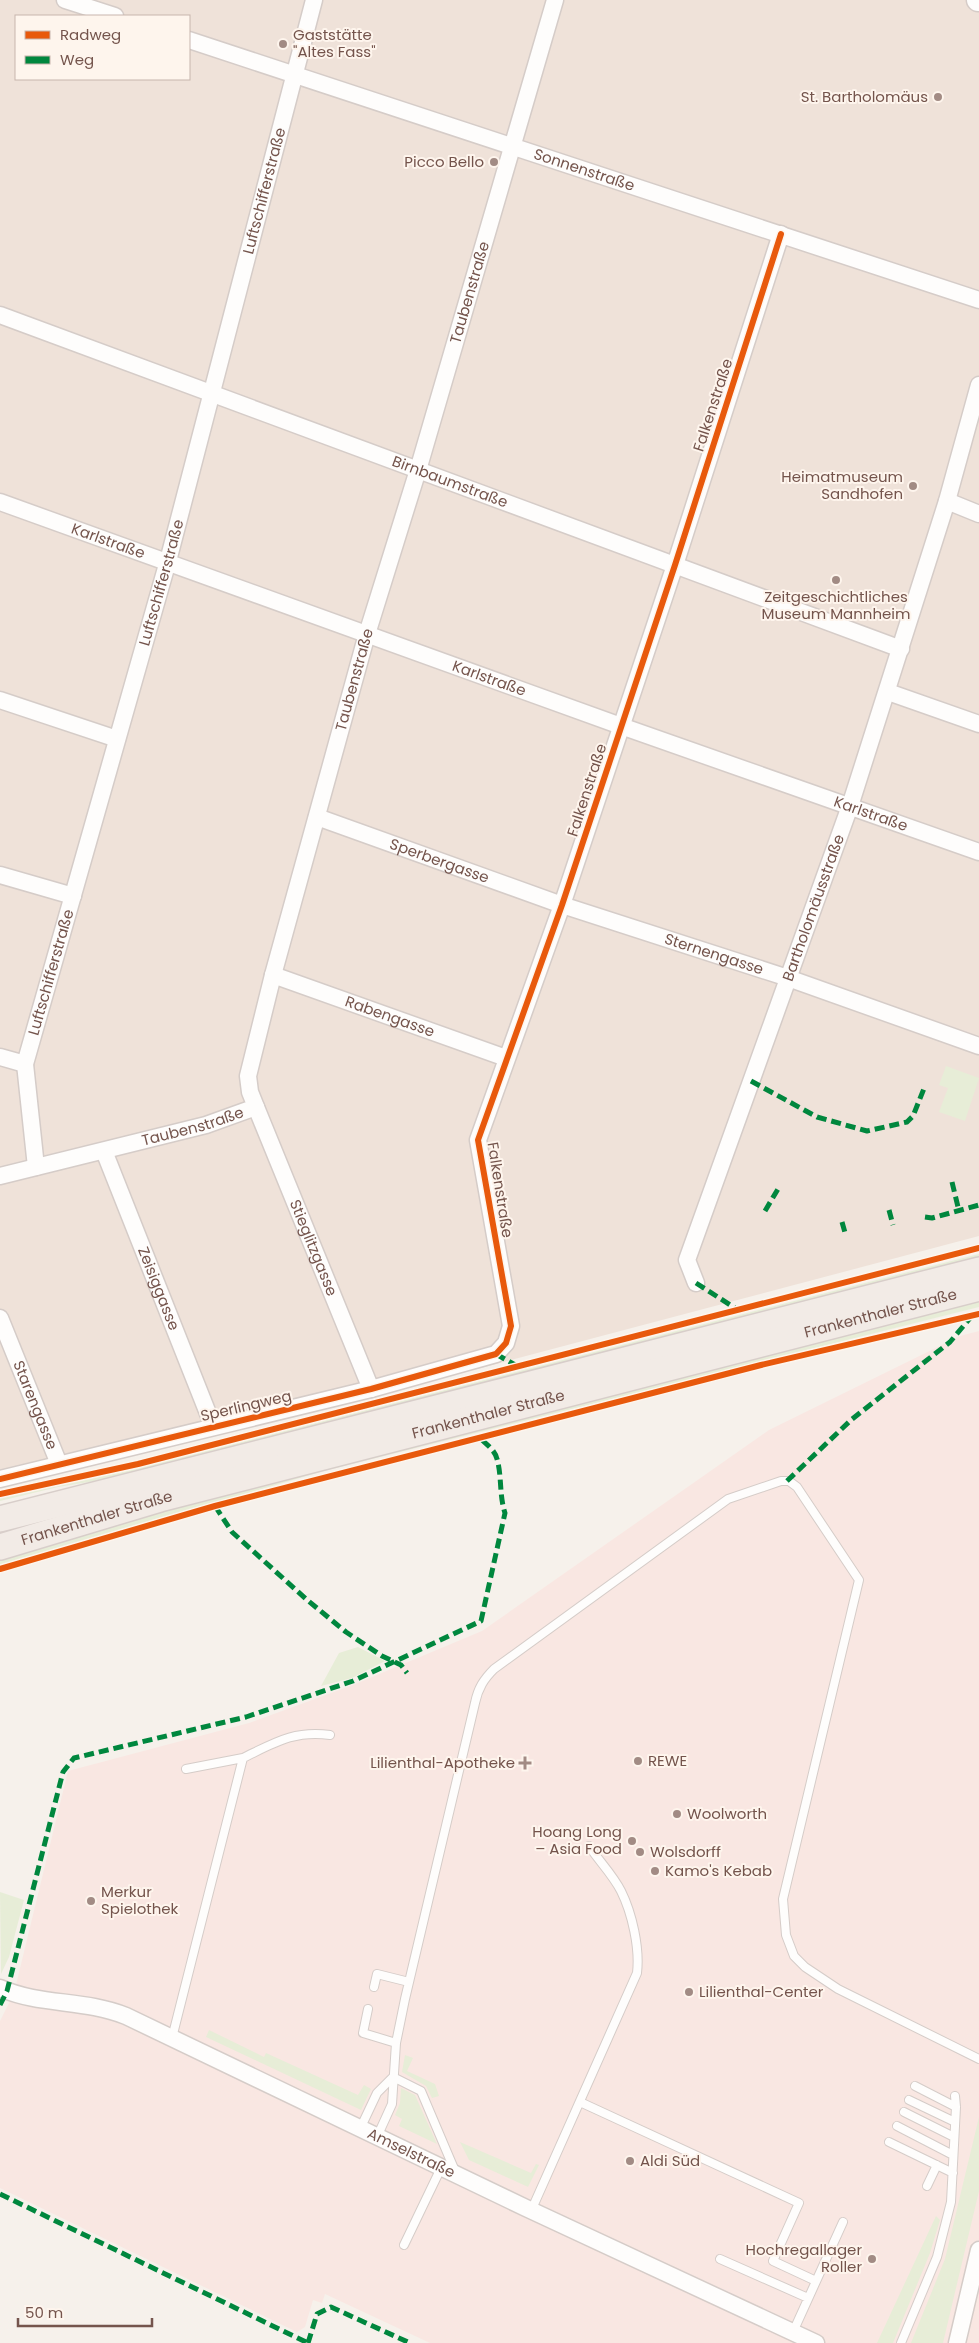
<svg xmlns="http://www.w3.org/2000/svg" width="979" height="2343" font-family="Poppins,sans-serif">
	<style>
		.residential { fill: #efe2d9; fill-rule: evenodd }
		.commercial { fill: #f9e7e2 }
		.green { fill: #e7edd7 }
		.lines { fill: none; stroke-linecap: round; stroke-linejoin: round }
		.lane-casing { stroke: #d5ccc8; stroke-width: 10 }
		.street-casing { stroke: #d5ccc8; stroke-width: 19 }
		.secondary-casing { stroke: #d6ccc8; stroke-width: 25 }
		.primary-casing { stroke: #d8ceca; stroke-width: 28 }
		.lane { stroke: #fefdfc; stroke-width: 8 }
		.street { stroke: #fefdfc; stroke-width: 16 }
		.secondary { stroke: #fefdfc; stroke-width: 22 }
		.primary { stroke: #f2ebe6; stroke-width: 25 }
		.quiet { stroke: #00873e; stroke-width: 5; stroke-dasharray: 10 5; stroke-linecap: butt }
		.cycleway-casing { stroke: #fef5ed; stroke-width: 9 }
		.cycleway { stroke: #e8590c; stroke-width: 6 }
		.poi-dot { fill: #a28b84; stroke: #fef5ed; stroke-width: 2 }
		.labels { text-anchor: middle; stroke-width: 4; stroke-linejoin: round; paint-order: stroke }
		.poi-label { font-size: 15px; fill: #74544c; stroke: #fef5ed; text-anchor: start }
		.street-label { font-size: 15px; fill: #74544c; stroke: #fef5ed }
	</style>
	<rect width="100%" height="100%" fill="#f6f1eb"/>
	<path class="residential" d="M 0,0 L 979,0 L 979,1236 L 481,1368 L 0,1488 ZM 16,16 L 189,16 L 189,79 L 16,79 Z"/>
	<path class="commercial" d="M 979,1331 L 979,2343 L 430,2343 L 325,2294 L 322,2303 L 313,2300 L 305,2327 L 297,2332 L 0,2188 L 0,2021 L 14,1993 L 68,1771 L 249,1723 L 353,1685 L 482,1631 L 769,1430 L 960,1336 Z"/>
	<path class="green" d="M 946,1066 L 979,1078 L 965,1121 L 939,1112 L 948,1088 L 939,1085 Z
		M 979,1254 L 979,1260 L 126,1476 L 58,1487 L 0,1501 L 0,1497 L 127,1471 Z
		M 979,1301 L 979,1307 L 324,1471 L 0,1565 L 0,1560 L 136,1514 Z
		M 358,1647 L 385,1661 L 352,1678 L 321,1686 L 339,1653 Z
		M 0,1892 L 24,1900 L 9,1957 L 1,1974 Z
		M 209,2030 L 264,2057 L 266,2053 L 358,2095 L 364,2085 L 371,2089 L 361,2110 L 206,2037 Z
		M 405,2055 L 413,2058 L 407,2071 L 435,2084 L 439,2096 L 432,2098 L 426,2086 L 402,2072 Z
		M 401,2088 L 415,2095 L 437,2144 L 399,2126 L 402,2119 L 395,2115 L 400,2103 Z
		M 979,2117 L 979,2191 L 943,2343 L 911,2343 L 945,2259 Z
		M 460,2142 L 531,2173 L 536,2164 L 539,2165 L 528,2187 L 469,2160 Z
		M 936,2216 L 940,2220 L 930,2253 L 893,2343 L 877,2343 Z"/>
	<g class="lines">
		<g class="lane-casing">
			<path id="lane" d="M 186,1769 L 243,1758
				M 374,1987 L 377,1974 L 409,1982
				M 368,2009 L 363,2033 L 396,2043
				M 172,2038 L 243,1758 C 274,1743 294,1730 330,1735
				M 393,2077 L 421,2091 L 455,2171
				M 915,2086 L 956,2107
				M 909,2100 L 955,2122
				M 580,2102 L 799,2203 L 773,2261 L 816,2281
				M 904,2112 L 954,2137
				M 897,2126 L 953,2155
				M 360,2129 L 377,2093 L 393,2077
				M 377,2137 L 392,2104 L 396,2043 L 405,1999 L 475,1703 C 478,1688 484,1679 494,1669 L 728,1499 L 781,1481 L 789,1481 L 797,1487 L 859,1580 L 783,1899 L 786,1935 L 794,1956 L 805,1967 L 838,1989 L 979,2059
				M 889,2142 L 953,2173
				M 927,2186 L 937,2165
				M 531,2211 L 637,1973 C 640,1948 632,1913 621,1891 C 613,1875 599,1861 589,1846
				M 404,2245 L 441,2168
				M 720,2259 L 808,2298
				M 793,2332 L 843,2222
				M 901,2343 L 937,2257 L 951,2202 L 956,2107 L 955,2096"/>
		</g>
		<g class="street-casing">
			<g id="street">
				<path d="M 65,0 L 115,16"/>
				<path id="s1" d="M 189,40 L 979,300"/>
				<path id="s2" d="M 0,315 L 901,649"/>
				<path d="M 947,501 L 979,514"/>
				<path id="s3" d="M 0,502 L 621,726 L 979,852"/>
				<path d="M 888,692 L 979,724"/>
				<path d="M 0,700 L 117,739"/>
				<path id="s4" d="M 317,817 L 562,905 L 788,978 L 979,1046"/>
				<path d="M 0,875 L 73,896"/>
				<path id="s5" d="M 273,975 L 506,1058"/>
				<path d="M 0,1057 L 25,1064"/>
				<path id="s6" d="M 256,1107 L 371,1389"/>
				<path id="s7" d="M 104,1151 L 213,1426"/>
				<path id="s8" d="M 36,1167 L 25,1064 L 168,561 L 314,0"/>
				<path id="s9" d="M 0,1176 L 206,1125 L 256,1107 L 250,1092 L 248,1076 L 273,975 L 367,634 L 418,470 L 555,0"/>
				<path id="s10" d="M 696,1283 L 687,1260 L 850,806 L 947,501 L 979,385"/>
				<path id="s11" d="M 0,1318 L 59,1464"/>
				<path d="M 0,1479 L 371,1389 L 496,1354 L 506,1343 L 511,1326 L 478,1140 L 562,905 L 675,565 L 781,234"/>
				<path id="s12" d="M 0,1988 C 41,2006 84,1999 126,2016 L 526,2208 L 816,2343"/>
				<path d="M 957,2343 L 979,2250"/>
			</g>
		</g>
		<g class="secondary-casing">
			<path id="secondary" d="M 978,0 L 979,0"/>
		</g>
		<g class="primary-casing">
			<g id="primary">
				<path d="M 0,1519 L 979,1270"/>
				<path id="s13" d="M 0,1547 L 160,1499 L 979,1288"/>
			</g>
		</g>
		<use href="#lane" class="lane"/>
		<use href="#street" class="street"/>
		<use href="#secondary" class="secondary"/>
		<use href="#primary" class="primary"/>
		<path class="quiet" d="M 751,1081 L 817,1117 L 867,1131 L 907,1122 L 913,1116 L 925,1086
			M 952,1182 L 959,1211
			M 889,1210 L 893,1225
			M 765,1211 L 778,1189
			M 925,1217 L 932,1218 L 979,1205
			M 842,1222 L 846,1236
			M 696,1283 L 738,1310
			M 496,1354 L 517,1366
			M 787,1481 L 851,1420 L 950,1342 L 971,1317
			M 215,1506 L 232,1532 L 306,1599 L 346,1632 L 382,1656 L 401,1665 L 407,1673
			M 0,2005 L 7,1991 L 63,1772 L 74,1758 L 246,1717 L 353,1681 L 481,1621 L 505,1513 C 499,1495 502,1476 497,1459 C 495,1450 486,1444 480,1438
			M 0,2194 L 308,2343
			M 308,2343 L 317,2314 L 331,2307 L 410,2343"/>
		<g class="cycleway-casing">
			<path id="cycleway" d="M 0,1479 L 371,1389 L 496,1354 L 506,1343 L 511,1326 L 478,1140 L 562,905 L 675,565 L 781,234
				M 0,1494 L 138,1464 L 979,1248
				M 0,1569 L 215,1506 L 761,1365 L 979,1314"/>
		</g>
		<use href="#cycleway" class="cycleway"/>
	</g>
	<g class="poi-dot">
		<circle cx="283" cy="44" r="5"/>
		<circle cx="938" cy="97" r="5"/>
		<circle cx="494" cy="162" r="5"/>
		<circle cx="913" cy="486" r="5"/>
		<circle cx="836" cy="580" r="5"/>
		<circle cx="638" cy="1761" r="5"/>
		<path d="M522.5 1755.5h5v5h5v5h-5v5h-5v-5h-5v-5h5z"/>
		<circle cx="677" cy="1814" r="5"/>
		<circle cx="632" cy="1841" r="5"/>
		<circle cx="640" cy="1852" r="5"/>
		<circle cx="655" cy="1871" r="5"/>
		<circle cx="91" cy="1901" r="5"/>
		<circle cx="689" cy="1992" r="5"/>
		<circle cx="630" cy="2161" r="5"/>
		<circle cx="872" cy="2259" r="5"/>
	</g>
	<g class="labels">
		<g class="poi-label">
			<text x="293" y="40">Gaststätte<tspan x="293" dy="17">"Altes Fass"</tspan></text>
			<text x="928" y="102" text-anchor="end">St. Bartholomäus</text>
			<text x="484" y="167" text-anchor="end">Picco Bello</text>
			<text x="903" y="482" text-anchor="end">Heimatmuseum<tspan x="903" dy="17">Sandhofen</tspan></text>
			<text x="836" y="602" text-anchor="middle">Zeitgeschichtliches<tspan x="836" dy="17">Museum Mannheim</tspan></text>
			<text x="648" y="1766">REWE</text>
			<text x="515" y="1768" text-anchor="end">Lilienthal-Apotheke</text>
			<text x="687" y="1819">Woolworth</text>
			<text x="622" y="1837" text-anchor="end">Hoang Long<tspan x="622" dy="17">– Asia Food</tspan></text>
			<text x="650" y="1857">Wolsdorff</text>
			<text x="665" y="1876">Kamo's Kebab</text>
			<text x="101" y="1897">Merkur<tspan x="101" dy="17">Spielothek</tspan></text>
			<text x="699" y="1997">Lilienthal-Center</text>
			<text x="640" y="2166">Aldi Süd</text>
			<text x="862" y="2255" text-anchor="end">Hochregallager<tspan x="862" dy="17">Roller</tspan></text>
		</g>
		<g class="street-label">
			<text dy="5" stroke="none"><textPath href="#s1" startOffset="416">Sonnenstraße</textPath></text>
			<text dy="5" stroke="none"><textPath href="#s8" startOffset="1009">Luftschifferstraße</textPath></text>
			<text dy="5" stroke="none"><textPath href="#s9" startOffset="1112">Taubenstraße</textPath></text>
			<text transform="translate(713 405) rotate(-72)" y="5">Falkenstraße</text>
			<text dy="5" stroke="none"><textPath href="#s2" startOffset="480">Birnbaumstraße</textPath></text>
			<text dy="5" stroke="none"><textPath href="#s3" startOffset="115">Karlstraße</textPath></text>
			<text dy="5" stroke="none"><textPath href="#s8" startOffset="604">Luftschifferstraße</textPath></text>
			<text dy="5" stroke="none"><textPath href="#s3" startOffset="520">Karlstraße</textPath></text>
			<text dy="5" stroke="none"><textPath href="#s9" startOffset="708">Taubenstraße</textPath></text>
			<text transform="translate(587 790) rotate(-72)" y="5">Falkenstraße</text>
			<text dy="5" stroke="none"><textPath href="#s3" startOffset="925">Karlstraße</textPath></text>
			<text dy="5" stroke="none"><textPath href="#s4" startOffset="130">Sperbergasse</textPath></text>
			<text dy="5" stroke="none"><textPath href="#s10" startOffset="399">Bartholomäusstraße</textPath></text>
			<text dy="5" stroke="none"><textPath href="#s4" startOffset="420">Sternengasse</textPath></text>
			<text dy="5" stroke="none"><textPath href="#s8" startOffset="199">Luftschifferstraße</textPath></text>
			<text dy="5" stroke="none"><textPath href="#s5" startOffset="124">Rabengasse</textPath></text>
			<text dy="5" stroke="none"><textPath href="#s9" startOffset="199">Taubenstraße</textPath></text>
			<text transform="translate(500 1190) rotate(81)" y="5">Falkenstraße</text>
			<text dy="5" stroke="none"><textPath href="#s6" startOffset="152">Stieglitzgasse</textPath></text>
			<text dy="5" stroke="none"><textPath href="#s7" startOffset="148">Zeisiggasse</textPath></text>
			<text dy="5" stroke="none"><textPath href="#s13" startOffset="911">Frankenthaler Straße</textPath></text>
			<text dy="5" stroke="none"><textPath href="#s11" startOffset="94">Starengasse</textPath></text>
			<text transform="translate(246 1406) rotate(-13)" y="5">Sperlingweg</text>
			<text dy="5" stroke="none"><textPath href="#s13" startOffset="506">Frankenthaler Straße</textPath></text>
			<text dy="5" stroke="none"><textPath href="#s13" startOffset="101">Frankenthaler Straße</textPath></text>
			<text dy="5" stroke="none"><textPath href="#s12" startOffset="446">Amselstraße</textPath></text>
		</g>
	</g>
	<rect x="15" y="15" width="175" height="65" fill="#fef5ed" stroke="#c7b5ad"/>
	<rect x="25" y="31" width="25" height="8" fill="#e8590c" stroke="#c7b5ad"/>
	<text x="60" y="40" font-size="15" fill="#74544c">Radweg</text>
	<rect x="25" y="56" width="25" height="8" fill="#00873e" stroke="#c7b5ad"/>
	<text x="60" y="65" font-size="15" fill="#74544c">Weg</text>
	<path d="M18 2318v8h134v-8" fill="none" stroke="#74544c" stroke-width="2.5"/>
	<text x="25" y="2318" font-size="15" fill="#74544c" stroke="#fef5ed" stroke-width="4" paint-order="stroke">50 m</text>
</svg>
